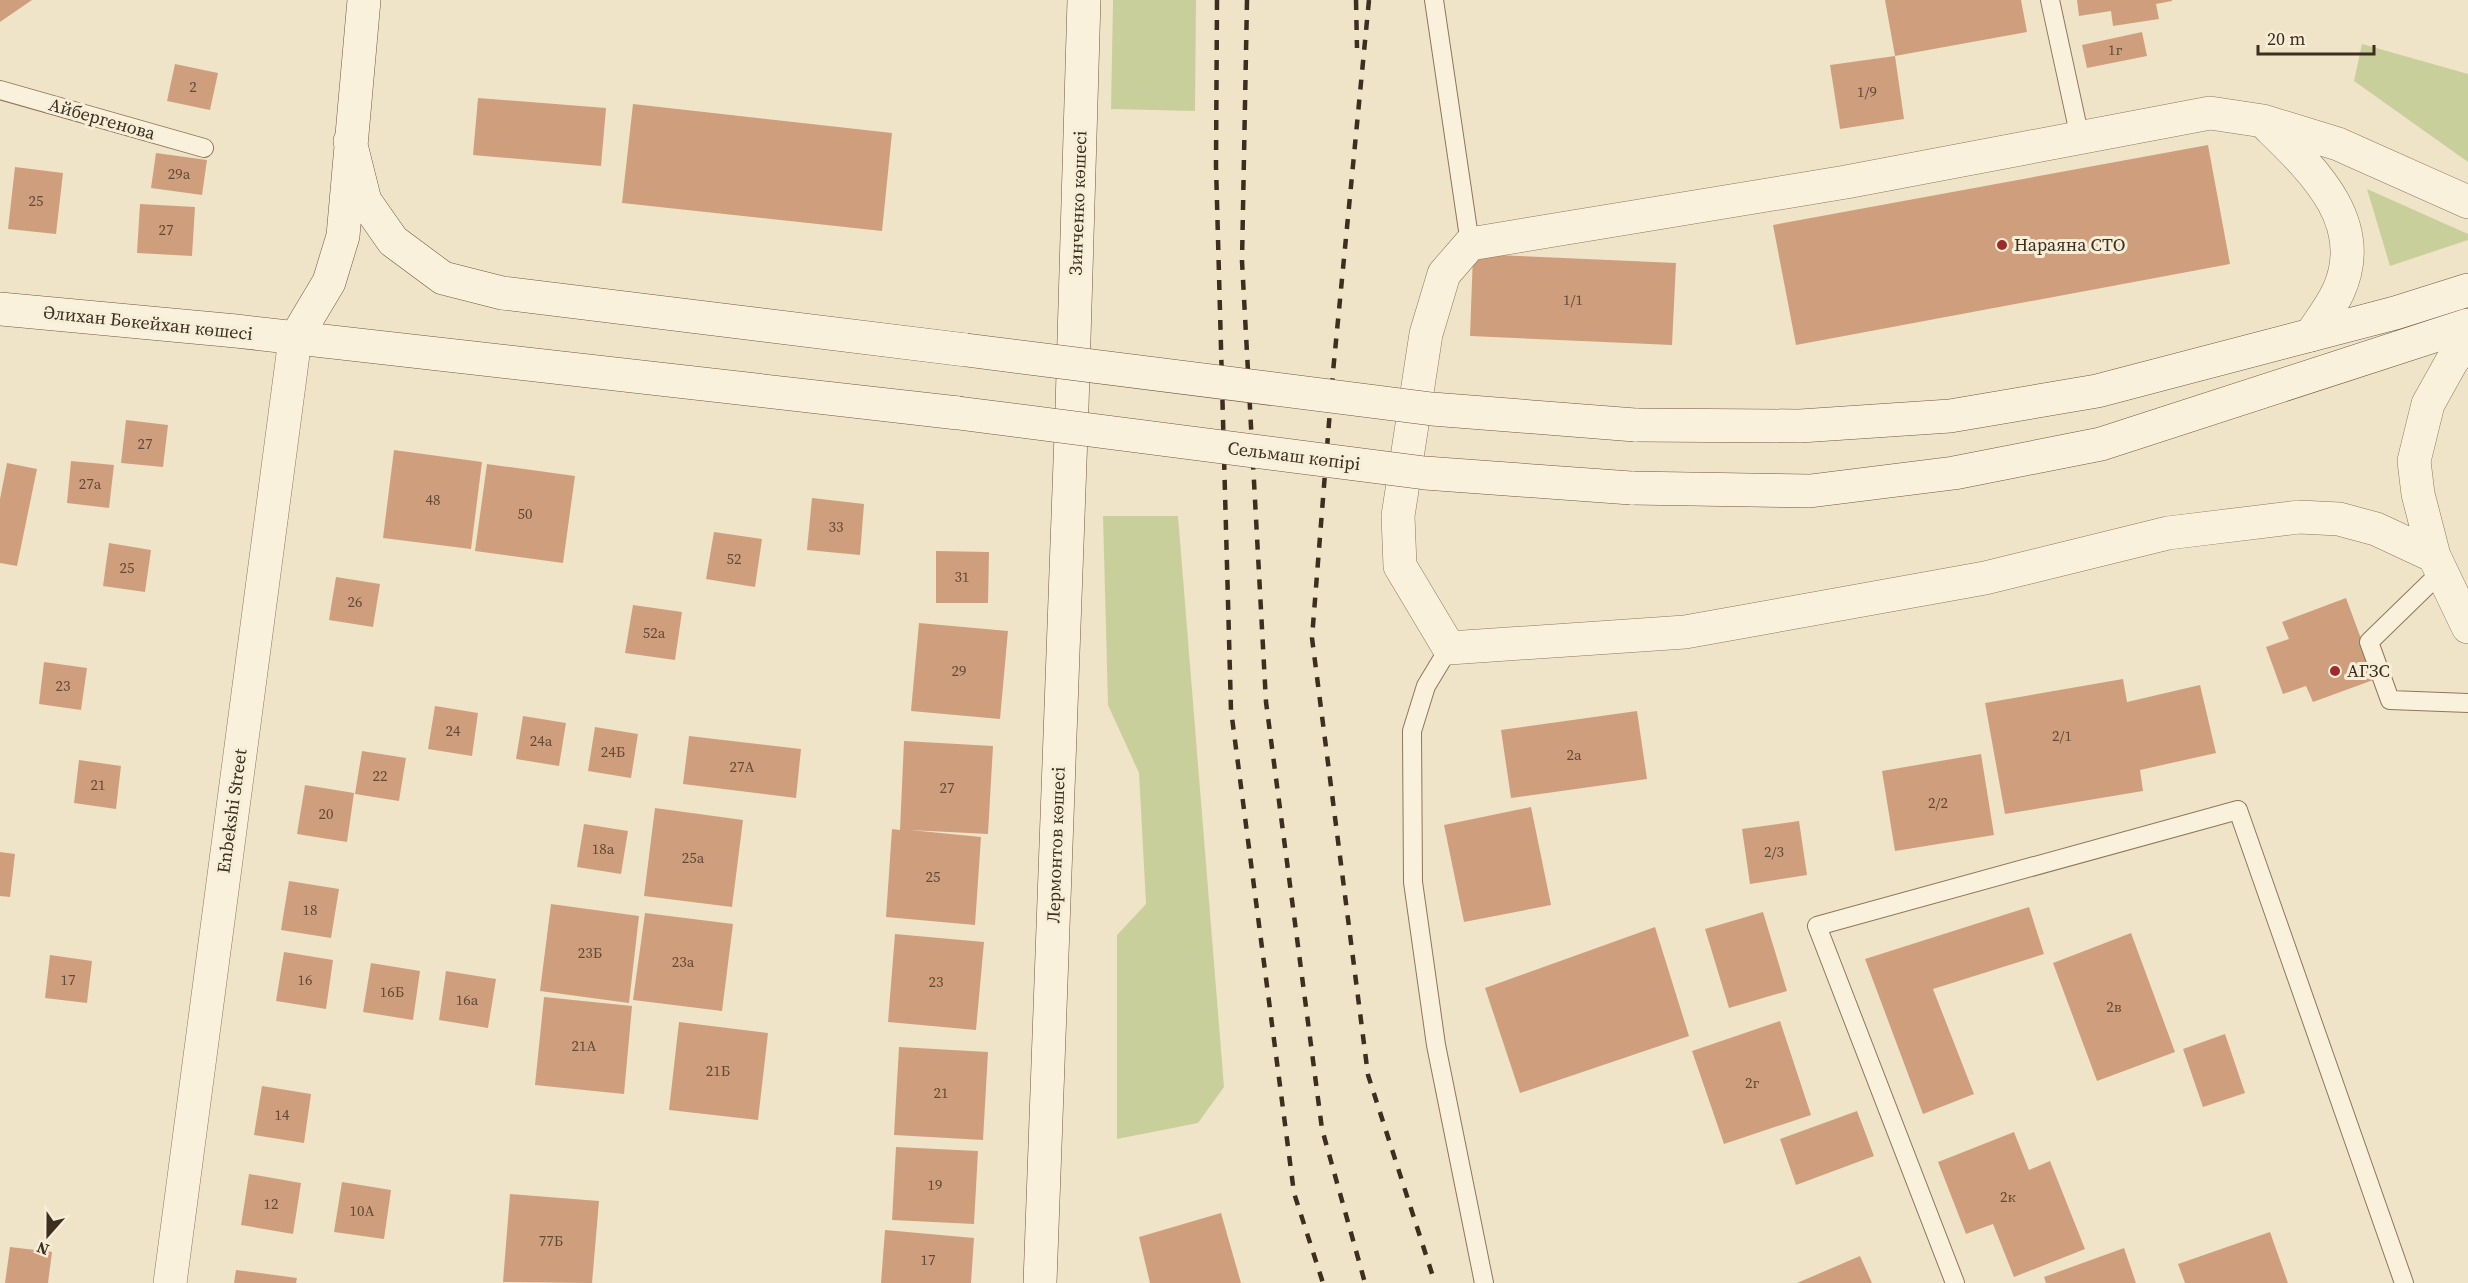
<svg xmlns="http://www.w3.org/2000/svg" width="2468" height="1283" font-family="'Source Serif 4',serif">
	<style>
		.green { fill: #c9cf9b }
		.building { fill: #cf9f7d }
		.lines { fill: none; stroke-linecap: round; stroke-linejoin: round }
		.lane-casing { stroke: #8d765c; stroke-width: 20 }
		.street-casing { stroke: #8d765c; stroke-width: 34 }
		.secondary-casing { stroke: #6f573f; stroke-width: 34 }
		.lane { stroke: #faf1dc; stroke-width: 18 }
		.street { stroke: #faf1dc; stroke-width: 33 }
		.secondary { stroke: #faf1dc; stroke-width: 33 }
		.rail { stroke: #3d2e20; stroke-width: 4.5; stroke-dasharray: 10 10; stroke-linecap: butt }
		.secondary-bridge-casing { stroke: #6f573f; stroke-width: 34; stroke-linecap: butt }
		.secondary-bridge { stroke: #faf1dc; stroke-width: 33 }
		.poi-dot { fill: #9e2a2b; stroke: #f7eed8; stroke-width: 2 }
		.labels { text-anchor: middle; stroke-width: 6; stroke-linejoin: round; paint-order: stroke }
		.number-label { font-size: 15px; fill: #624a37 }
		.street-label { font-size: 18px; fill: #3d2e20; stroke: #f7eed8 }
		.poi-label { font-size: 18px; fill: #3d2e20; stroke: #f7eed8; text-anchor: start }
	</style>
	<rect width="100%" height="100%" fill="#f0e4c8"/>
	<path class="green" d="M 1113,0 L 1196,0 L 1195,111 L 1111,109 Z
		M 2362,44 L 2468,74 L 2468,162 L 2354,81 Z
		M 2367,189 L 2468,234 L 2468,240 L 2390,266 Z
		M 1103,516 L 1178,516 L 1224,1087 L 1198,1123 L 1117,1139 L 1117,935 L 1146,904 L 1139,773 L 1108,705 Z"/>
	<path class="building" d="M 0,0 L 32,0 L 0,22 Z
		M 1885,0 L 2021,0 L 2027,32 L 1895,56 L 1904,119 L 1840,129 L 1830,65 L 1895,56 Z
		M 2077,0 L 2172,0 L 2172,1 L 2156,4 L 2159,19 L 2113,26 L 2111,11 L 2079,16 Z
		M 2142,32 L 2147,56 L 2087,68 L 2082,45 Z
		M 175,64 L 218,73 L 210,110 L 167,101 Z
		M 478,98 L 606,108 L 601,166 L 473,155 Z
		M 633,104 L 892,133 L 882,231 L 622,203 Z
		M 2208,145 L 2230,264 L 1796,345 L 1773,225 Z
		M 156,153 L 207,160 L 202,195 L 151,188 Z
		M 15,167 L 63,173 L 56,234 L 8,229 Z
		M 140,204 L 195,207 L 192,256 L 137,253 Z
		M 1473,254 L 1676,263 L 1672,345 L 1470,336 Z
		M 126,420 L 168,425 L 163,467 L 121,463 Z
		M 394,450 L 482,462 L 471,549 L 383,538 Z
		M 71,461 L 114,465 L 109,508 L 67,503 Z
		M 7,463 L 37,469 L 17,566 L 0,563 L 0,499 Z
		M 487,464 L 575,476 L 563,563 L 475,551 Z
		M 812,498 L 864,504 L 860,555 L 807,550 Z
		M 714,532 L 762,539 L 755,587 L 706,579 Z
		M 109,543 L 151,550 L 145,592 L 103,586 Z
		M 936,551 L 989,552 L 988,603 L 936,603 Z
		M 336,577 L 380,584 L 373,627 L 329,620 Z
		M 2346,598 L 2376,679 L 2313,702 L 2306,686 L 2283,694 L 2266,647 L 2289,639 L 2282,622 Z
		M 633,605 L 682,612 L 675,660 L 625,653 Z
		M 919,623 L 1008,631 L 1000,719 L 911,711 Z
		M 44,662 L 87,668 L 81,710 L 39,704 Z
		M 2123,679 L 2127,702 L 2200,685 L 2216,753 L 2140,770 L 2143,791 L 2005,814 L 1985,703 Z
		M 435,706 L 478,713 L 472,756 L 428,749 Z
		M 1637,711 L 1647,779 L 1511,798 L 1501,730 Z
		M 523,716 L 566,723 L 559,766 L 516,759 Z
		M 595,727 L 638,734 L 631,778 L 588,771 Z
		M 689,736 L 801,749 L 796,798 L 683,784 Z
		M 904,741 L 993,746 L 988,834 L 910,830 L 981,837 L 975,925 L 886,917 L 892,829 L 900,830 Z
		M 362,751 L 406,758 L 399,801 L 355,794 Z
		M 1981,754 L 1994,835 L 1895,851 L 1882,771 Z
		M 79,760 L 121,766 L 116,809 L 74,803 Z
		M 305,785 L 354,793 L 347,842 L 297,834 Z
		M 1531,807 L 1551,905 L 1464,922 L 1444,825 Z
		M 655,808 L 743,820 L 732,907 L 644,896 Z
		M 1799,821 L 1807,875 L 1750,884 L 1742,829 Z
		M 584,824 L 628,831 L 621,874 L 577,867 Z
		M 0,852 L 15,854 L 10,897 L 0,896 Z
		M 289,881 L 339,889 L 331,938 L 281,930 Z
		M 551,904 L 639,916 L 629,1003 L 540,991 Z
		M 2029,907 L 2044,954 L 1933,989 L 1974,1094 L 1923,1114 L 1865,959 Z
		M 1763,912 L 1787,991 L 1729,1008 L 1705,929 Z
		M 645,913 L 733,924 L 722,1011 L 633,1000 Z
		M 1655,927 L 1689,1036 L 1520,1093 L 1485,988 Z
		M 2131,933 L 2175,1052 L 2097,1081 L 2053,963 Z
		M 895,934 L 984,942 L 976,1030 L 888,1022 Z
		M 284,952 L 333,960 L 326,1009 L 276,1001 Z
		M 50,955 L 92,961 L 87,1003 L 45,998 Z
		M 371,963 L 420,971 L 413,1020 L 363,1012 Z
		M 446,971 L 496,979 L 488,1028 L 439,1020 Z
		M 544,997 L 632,1006 L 624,1094 L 535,1085 Z
		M 1780,1021 L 1811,1115 L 1724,1144 L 1692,1051 Z
		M 679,1022 L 768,1033 L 758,1120 L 669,1110 Z
		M 2225,1034 L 2245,1093 L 2203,1107 L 2183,1049 Z
		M 899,1047 L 988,1052 L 983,1140 L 894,1135 Z
		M 262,1086 L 311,1094 L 304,1143 L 254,1135 Z
		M 1857,1111 L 1874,1156 L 1796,1185 L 1780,1139 Z
		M 2014,1132 L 2029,1170 L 2050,1161 L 2085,1249 L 2014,1277 L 1993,1224 L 1966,1234 L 1938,1162 Z
		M 896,1147 L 978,1151 L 974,1224 L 892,1220 Z
		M 249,1174 L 301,1183 L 293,1234 L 241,1225 Z
		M 342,1182 L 391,1190 L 384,1239 L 334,1232 Z
		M 510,1194 L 599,1201 L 592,1283 L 503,1282 Z
		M 1221,1213 L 1241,1283 L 1150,1283 L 1139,1237 Z
		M 885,1230 L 974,1238 L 971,1283 L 881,1283 Z
		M 2270,1232 L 2288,1283 L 2185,1283 L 2178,1264 Z
		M 10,1247 L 52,1252 L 48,1283 L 5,1283 Z
		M 2124,1248 L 2136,1283 L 2046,1283 L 2044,1277 Z
		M 1860,1256 L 1872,1283 L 1797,1283 Z
		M 236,1270 L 297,1278 L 296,1283 L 234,1283 Z"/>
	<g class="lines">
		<g class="lane-casing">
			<path id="lane" d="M 1434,0 L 1470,244
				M 2050,0 L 2080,138
				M 0,90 L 204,148
				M 2442,571 L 2369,642 L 2390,700 L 2468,703
				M 1449,648 L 1426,686 L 1412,731 L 1413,882 L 1436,1045 L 1484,1283
				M 1955,1283 L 1817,926 L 2238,810 L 2404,1283"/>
		</g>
		<g class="street-casing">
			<path id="street" d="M 2268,126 C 2313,170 2370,223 2338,292 C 2331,307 2320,321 2311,335
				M 2468,340 L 2452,361 L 2428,404 L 2414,461 L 2418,494 L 2434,556 L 2468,627
				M 2434,556 L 2376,529 L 2339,519 L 2299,517 L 2168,533 L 1985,578 L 1685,632 L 1449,648 L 1400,566 L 1398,516 L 1426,334 L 1444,274 L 1470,244 L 1846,182 L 2210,113 L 2263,121 L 2338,144 L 2468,202
				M 170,1283 L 295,339"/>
		</g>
		<g class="secondary-casing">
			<path id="secondary" d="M 350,141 L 365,201 L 393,241 L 443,278 L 502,293 L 966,350
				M 0,309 L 236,331 L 958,413
				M 295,339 L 329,282 L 343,236 L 364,0
				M 1635,425 L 1800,426 L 1950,416 L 2097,391 L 2395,313 L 2468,290
				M 1631,488 L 1810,491 L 1954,473 L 2101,444 L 2468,325
				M 1040,1283 L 1072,407 L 1084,0"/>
		</g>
		<use href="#lane" class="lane"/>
		<use href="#street" class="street"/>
		<use href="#secondary" class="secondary"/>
		<path class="rail" d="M 1217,0 L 1216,166 L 1231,710 L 1294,1193 L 1323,1283
			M 1247,0 L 1242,261 L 1266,702 L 1322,1129 L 1365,1283
			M 1356,0 L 1357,48
			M 1369,0 L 1333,372 L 1312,638 L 1368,1075 L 1435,1283"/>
		<g class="secondary-bridge-casing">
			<path id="secondary-bridge" d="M 966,350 L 1432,409 L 1635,425
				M 958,413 L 1425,473 L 1631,488"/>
		</g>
		<use href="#secondary-bridge" class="secondary-bridge"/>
	</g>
	<g class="poi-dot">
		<circle cx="2002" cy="245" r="6"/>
		<circle cx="2335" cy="671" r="6"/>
	</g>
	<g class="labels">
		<g class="number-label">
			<text x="2115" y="55">1г</text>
			<text x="193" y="92">2</text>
			<text x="1867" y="97">1/9</text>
			<text x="179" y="179">29а</text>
			<text x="36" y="206">25</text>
			<text x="166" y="235">27</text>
			<text x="1573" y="305">1/1</text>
			<text x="145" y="449">27</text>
			<text x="90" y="489">27а</text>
			<text x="433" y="505">48</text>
			<text x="525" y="519">50</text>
			<text x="836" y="532">33</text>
			<text x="734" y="564">52</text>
			<text x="127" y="573">25</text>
			<text x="962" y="582">31</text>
			<text x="355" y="607">26</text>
			<text x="654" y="638">52а</text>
			<text x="959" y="676">29</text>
			<text x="63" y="691">23</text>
			<text x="453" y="736">24</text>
			<text x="2062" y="741">2/1</text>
			<text x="541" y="746">24а</text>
			<text x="613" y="757">24Б</text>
			<text x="1574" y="760">2а</text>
			<text x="742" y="772">27А</text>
			<text x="380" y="781">22</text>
			<text x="98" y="790">21</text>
			<text x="947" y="793">27</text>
			<text x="1938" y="808">2/2</text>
			<text x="326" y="819">20</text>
			<text x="603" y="854">18а</text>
			<text x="1774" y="857">2/3</text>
			<text x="693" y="863">25а</text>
			<text x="933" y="882">25</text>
			<text x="310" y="915">18</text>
			<text x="590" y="958">23Б</text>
			<text x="683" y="967">23а</text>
			<text x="68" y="985">17</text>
			<text x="305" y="985">16</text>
			<text x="936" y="987">23</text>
			<text x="392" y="997">16Б</text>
			<text x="467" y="1005">16а</text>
			<text x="2114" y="1012">2в</text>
			<text x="584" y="1051">21А</text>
			<text x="718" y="1076">21Б</text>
			<text x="1752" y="1088">2г</text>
			<text x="941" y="1098">21</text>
			<text x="282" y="1120">14</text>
			<text x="935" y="1190">19</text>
			<text x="2008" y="1202">2к</text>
			<text x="271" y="1209">12</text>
			<text x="362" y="1216">10А</text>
			<text x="551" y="1246">77Б</text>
			<text x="928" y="1265">17</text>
		</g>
		<g class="street-label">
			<text transform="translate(102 119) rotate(16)" y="6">Айбергенова</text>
			<text transform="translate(1078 203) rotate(-88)" y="6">Зинченко көшесі</text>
			<text transform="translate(148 323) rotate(6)" y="6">Әлихан Бөкейхан көшесі</text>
			<text transform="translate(1294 456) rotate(7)" y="6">Сельмаш көпірі</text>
			<text transform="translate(232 811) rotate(-82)" y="6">Enbekshi Street</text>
			<text transform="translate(1056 845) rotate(-88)" y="6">Лермонтов көшесі</text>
		</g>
		<g class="poi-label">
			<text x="2014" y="251">Нараяна СТО</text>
			<text x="2347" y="677">АГЗС</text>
		</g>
	</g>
	<g transform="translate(48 1235) rotate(201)" stroke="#f7eed8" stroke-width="4.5" paint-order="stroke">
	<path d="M0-4.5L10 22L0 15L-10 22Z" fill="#3d2e20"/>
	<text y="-9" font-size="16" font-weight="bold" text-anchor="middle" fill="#3d2e20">N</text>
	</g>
	<path d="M2258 45v9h116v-9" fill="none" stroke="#3d2e20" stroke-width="3"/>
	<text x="2267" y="45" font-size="18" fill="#3d2e20" stroke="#f7eed8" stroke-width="4.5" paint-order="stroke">20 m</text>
</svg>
